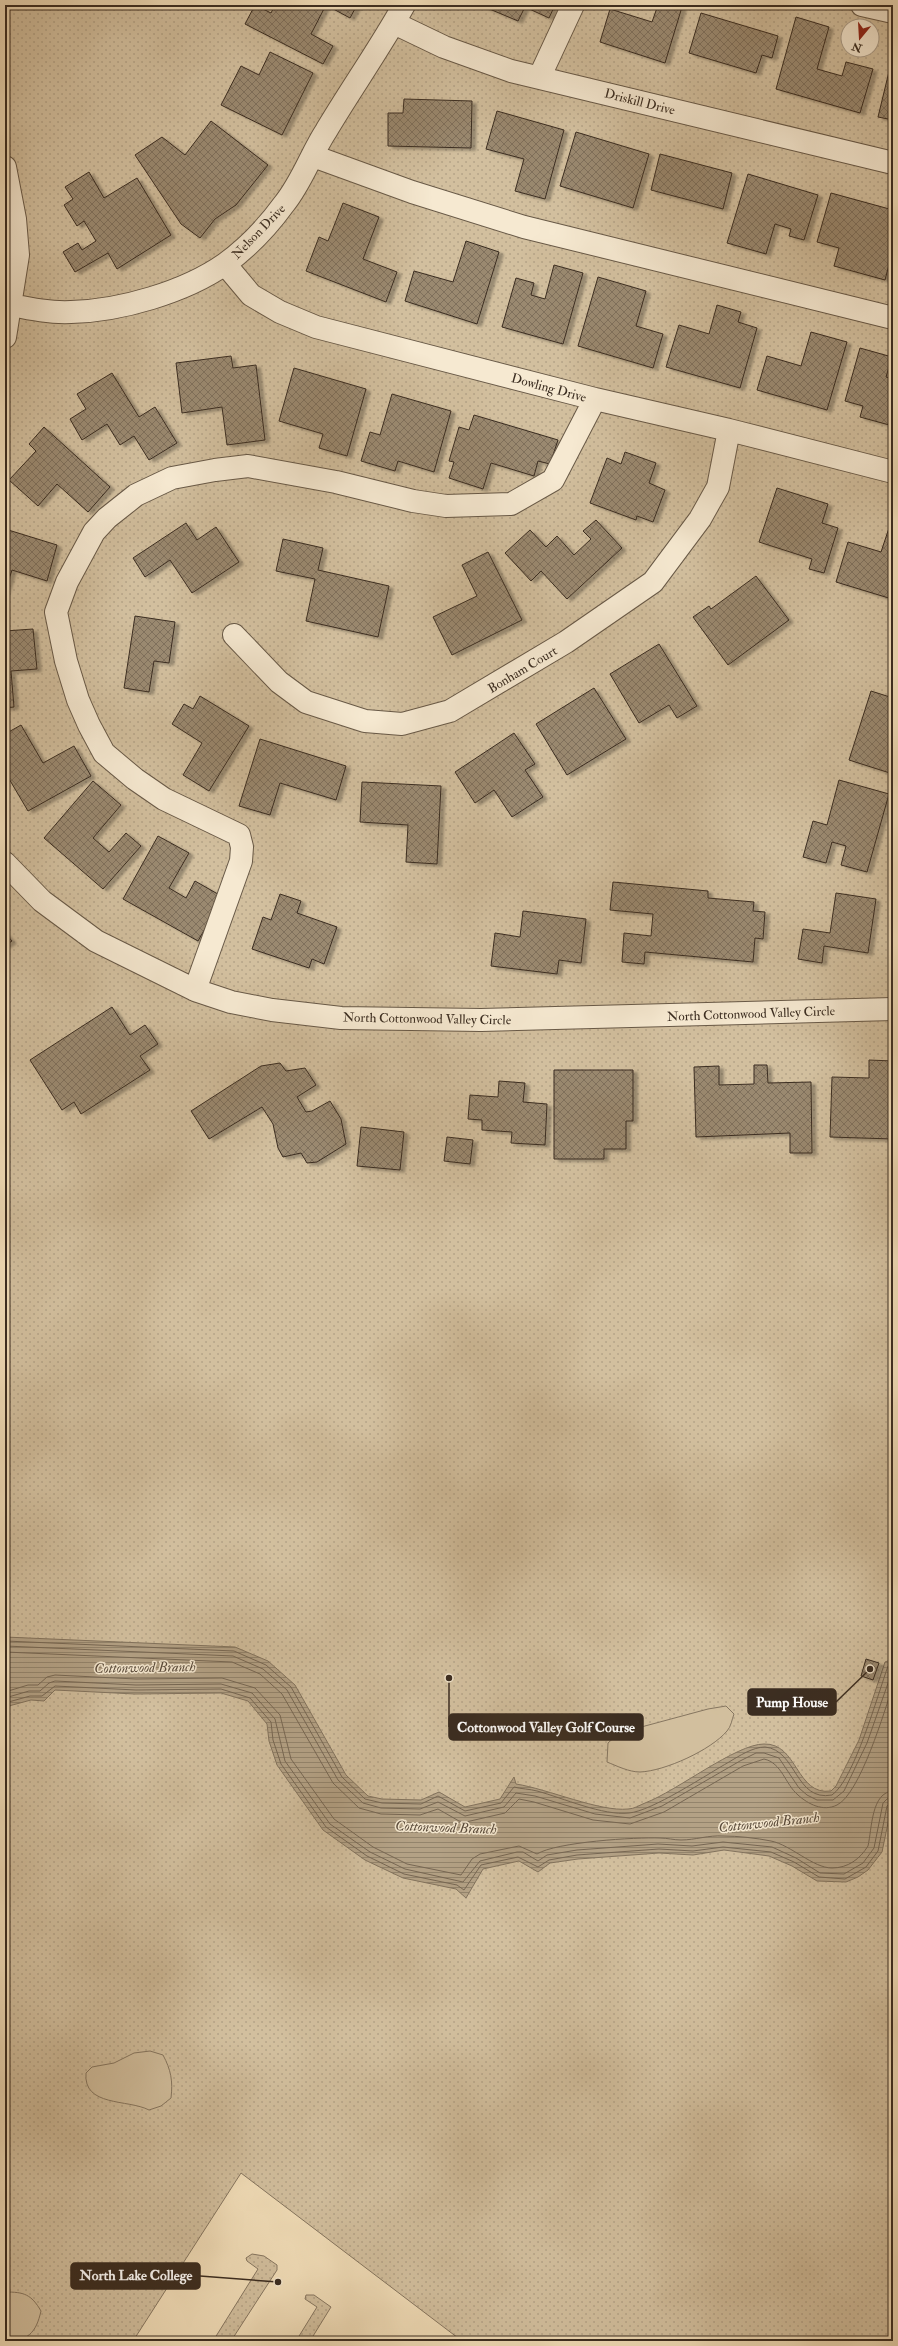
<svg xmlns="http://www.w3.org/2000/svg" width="898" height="2346" font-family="'IM FELL Double Pica',serif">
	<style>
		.grass { fill: url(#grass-dots); stroke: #867660; fill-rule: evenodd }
		.garden { fill: #d2bf9e; stroke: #867660 }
		.water { fill: url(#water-rules); stroke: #83735d }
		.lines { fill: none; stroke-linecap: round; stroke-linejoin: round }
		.shore { stroke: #776753; stroke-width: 1 }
		.building { fill: url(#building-cross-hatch); stroke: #3b2d21; filter: url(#shadow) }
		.minor-casing { stroke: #685947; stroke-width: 24 }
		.minor { stroke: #f6e9d1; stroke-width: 22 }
		.labels { text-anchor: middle; stroke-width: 3; stroke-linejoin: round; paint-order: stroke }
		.street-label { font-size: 13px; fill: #3b2d21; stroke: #f6e9d1 }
		.water-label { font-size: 14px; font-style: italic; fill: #594a3a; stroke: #f6e9d1 }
		.leader { fill: none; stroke: #3b2d21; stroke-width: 1.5 }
		.callout-dot { fill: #3b2d21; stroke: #f6e9d1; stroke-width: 1.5 }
		.callout { fill: #3b2d21; stroke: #3b2d21; stroke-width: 1.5 }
		.callout-label { font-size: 14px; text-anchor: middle; font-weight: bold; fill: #fff }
	</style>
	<defs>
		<pattern id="grass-dots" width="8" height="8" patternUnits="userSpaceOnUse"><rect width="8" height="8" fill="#d2bf9e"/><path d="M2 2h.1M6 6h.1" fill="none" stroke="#b5a488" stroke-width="1.8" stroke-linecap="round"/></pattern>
		<pattern id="water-rules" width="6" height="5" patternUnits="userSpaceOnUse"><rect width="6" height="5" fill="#b3a185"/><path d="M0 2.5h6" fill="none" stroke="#93846c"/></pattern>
		<pattern id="building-cross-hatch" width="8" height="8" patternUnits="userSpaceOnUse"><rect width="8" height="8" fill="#9a8970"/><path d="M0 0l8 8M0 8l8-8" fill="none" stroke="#7f705c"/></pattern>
		<filter id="shadow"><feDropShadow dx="4.5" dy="2.5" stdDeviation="1" flood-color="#0004"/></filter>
	</defs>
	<rect width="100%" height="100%" fill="#f1ddb8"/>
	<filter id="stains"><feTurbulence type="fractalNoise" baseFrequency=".005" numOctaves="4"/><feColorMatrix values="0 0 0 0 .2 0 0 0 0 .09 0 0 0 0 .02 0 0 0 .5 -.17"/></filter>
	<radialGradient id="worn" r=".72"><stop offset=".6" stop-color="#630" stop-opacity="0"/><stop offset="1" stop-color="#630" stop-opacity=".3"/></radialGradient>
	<path class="grass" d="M 5,5 L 893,5 L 893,2341 L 462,2341 L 241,2173 L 133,2341 L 5,2341 ZM 848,26 L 872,26 L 872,50 L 848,50 Z
		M 252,2254 L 264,2256 L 277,2265 L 277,2270 L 231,2341 L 213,2341 L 258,2269 L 247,2261 L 246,2258 Z
		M 306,2295 L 314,2295 L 331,2307 L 310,2341 L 296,2341 L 317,2307 L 305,2299 Z"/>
	<path class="garden" d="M 726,1706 L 734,1714 C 732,1719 731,1727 727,1731 C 711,1750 665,1771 640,1772 C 629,1772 617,1766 607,1762 L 608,1743 L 619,1733 L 708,1709 Z
		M 150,2051 L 163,2055 C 171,2070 173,2081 171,2098 L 161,2106 L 149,2110 C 128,2099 83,2107 86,2073 L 92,2067 L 114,2063 L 134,2053 Z
		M 5,2292 C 24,2292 31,2294 41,2311 C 36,2333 28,2341 5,2341 Z"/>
	<path class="water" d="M 5,1637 L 235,1647 L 268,1661 L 295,1685 L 346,1775 L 368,1796 L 382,1799 L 421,1800 L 439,1792 L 465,1807 L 500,1799 L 514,1777 L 516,1784 C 548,1789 600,1812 628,1809 C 634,1809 640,1805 645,1803 C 677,1791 736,1744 764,1744 C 798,1743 796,1796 831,1791 L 836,1786 L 859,1740 L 885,1662 L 893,1659 L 893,1799 L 882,1852 L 868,1870 L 858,1877 L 846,1882 L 817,1881 L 792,1866 L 769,1856 L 724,1850 L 693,1855 L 659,1853 L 578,1859 L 550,1863 L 538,1872 L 519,1861 L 483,1869 L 466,1898 L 456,1889 L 403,1878 L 365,1860 L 323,1830 L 277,1765 L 269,1741 L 267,1724 L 248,1701 L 221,1693 L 135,1694 L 55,1690 L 44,1701 L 31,1700 L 5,1707 Z"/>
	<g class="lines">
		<path class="shore" d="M 5,1641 L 234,1651 L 266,1665 L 291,1687 L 342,1777 L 365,1799 L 382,1803 L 421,1804 L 438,1796 L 465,1811 L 501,1803 L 514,1787 C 521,1789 530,1789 537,1791 C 563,1798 603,1816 629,1813 C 652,1811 706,1775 729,1762 C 739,1756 753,1747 765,1747 C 797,1750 795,1802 832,1795 C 854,1780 878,1694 888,1666 L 893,1664
			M 5,1646 L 233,1656 L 263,1669 L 287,1690 L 338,1780 L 363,1803 L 381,1808 L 420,1809 L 438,1802 L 465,1816 L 504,1807 L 516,1793 L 535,1796 L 595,1814 L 630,1818 L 662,1806 L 740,1761 L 756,1753 L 764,1753 L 779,1758 L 799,1788 L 807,1795 L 817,1800 L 833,1800 L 844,1791 L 867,1743 L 893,1669
			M 5,1652 L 232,1662 L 260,1674 L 282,1694 L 333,1783 L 359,1808 L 381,1814 L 420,1815 L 438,1809 L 459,1821 L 466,1822 L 505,1813 L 519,1799 L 534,1802 L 593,1820 L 630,1824 L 664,1812 L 743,1766 L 764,1759 C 782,1763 785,1784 798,1795 C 808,1804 823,1812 837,1805 C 860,1794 885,1710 893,1685
			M 5,1692 L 28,1685 L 38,1685 L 47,1677 L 55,1675 L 136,1679 L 222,1678 L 255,1688 L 280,1715 L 291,1759 L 334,1819 L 373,1847 L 407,1864 L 461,1875 L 472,1859 L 480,1854 L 519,1846 L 537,1854 C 556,1842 636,1837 660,1838 C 667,1838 674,1840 681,1840 C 695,1840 709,1835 723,1836 C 738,1836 756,1838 771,1841 C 791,1845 813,1868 832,1868 C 848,1868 860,1859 868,1846 C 872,1829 871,1792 893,1791
			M 5,1698 L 29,1691 L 40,1691 L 49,1683 L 55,1681 L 136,1685 L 221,1684 L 252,1693 L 275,1719 L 285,1761 L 330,1824 L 370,1852 L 405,1869 L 463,1882 L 480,1861 L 517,1852 L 523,1852 L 538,1861 L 547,1855 L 577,1850 L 658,1844 L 692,1846 L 723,1842 L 772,1847 L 796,1858 L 820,1873 L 844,1874 L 863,1863 L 874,1848 L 883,1803 L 887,1799 L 893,1797
			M 5,1703 L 30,1696 L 42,1696 L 55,1686 L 136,1690 L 221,1689 L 250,1698 L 271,1722 L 273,1740 L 281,1764 L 326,1827 L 367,1856 L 404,1874 L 457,1885 L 464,1890 L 481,1865 L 518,1857 L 538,1867 L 549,1860 L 577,1855 L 659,1849 L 693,1851 L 723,1847 L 771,1852 L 794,1862 L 819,1877 L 845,1879 L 866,1867 L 878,1851 L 887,1806 L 893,1802"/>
	</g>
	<path class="building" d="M 255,5 L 271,13 L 275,5 L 357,5 L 350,18 L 326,5 L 311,34 L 333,46 L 323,64 L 245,24 Z
		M 480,5 L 555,5 L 549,18 L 525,7 L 518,21 Z
		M 658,5 L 682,7 L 665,63 L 600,42 L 610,9 L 652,22 Z
		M 701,13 L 778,36 L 772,58 L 762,55 L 756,73 L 689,53 Z
		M 796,17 L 829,27 L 817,69 L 842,76 L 846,62 L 873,69 L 860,113 L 776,89 Z
		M 270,52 L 313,73 L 282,135 L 221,105 L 241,66 L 259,75 Z
		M 893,55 L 893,120 L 878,117 Z
		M 404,99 L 472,101 L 471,148 L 388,146 L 388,113 L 403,113 Z
		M 497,111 L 564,130 L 545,199 L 515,191 L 524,159 L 486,149 Z
		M 211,121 L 268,165 L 236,205 L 215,219 L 200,238 L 181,224 L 135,155 L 162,137 L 185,155 Z
		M 576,132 L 649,154 L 633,208 L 560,186 Z
		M 660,154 L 732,173 L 723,209 L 651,190 Z
		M 89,172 L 104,198 L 137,178 L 171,235 L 117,269 L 108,253 L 75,272 L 63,252 L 78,243 L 82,250 L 96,241 L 84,221 L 77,226 L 64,205 L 73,199 L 65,187 Z
		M 748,174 L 818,195 L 804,240 L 789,236 L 791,229 L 775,224 L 766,254 L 727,243 Z
		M 831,193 L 893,210 L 893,249 L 885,280 L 834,266 L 839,248 L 817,242 Z
		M 343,203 L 379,217 L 363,259 L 397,272 L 386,302 L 306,271 L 319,237 L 328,241 Z
		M 466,241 L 499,252 L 477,324 L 405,301 L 414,271 L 453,282 Z
		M 554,265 L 583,273 L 563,344 L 502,327 L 516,278 L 534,283 L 531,295 L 545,299 Z
		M 598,277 L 646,291 L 636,326 L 663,334 L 653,368 L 578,346 Z
		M 717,305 L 741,312 L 738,322 L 757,328 L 740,388 L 666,367 L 679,325 L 709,334 Z
		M 811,332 L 847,342 L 827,410 L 757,390 L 767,356 L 801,366 Z
		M 860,348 L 892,357 L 886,377 L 893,379 L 893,426 L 860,417 L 863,406 L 845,401 Z
		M 231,356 L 233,368 L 256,365 L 265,440 L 227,445 L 222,407 L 182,413 L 176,363 Z
		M 294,368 L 366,389 L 347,456 L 319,448 L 323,434 L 279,421 Z
		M 112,373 L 139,417 L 155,407 L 177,443 L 149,460 L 134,436 L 120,445 L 107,424 L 82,440 L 70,419 L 86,409 L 77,394 Z
		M 392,394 L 451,411 L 434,472 L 398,461 L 395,471 L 361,461 L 370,432 L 380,435 Z
		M 474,415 L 558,440 L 550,464 L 538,461 L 534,476 L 491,463 L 483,489 L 449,478 L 454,462 L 449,461 L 459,427 L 469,430 Z
		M 44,427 L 110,487 L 88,512 L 57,484 L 38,506 L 9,480 L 36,451 L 29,444 Z
		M 625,452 L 656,463 L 649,483 L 665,490 L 653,522 L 637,516 L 636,520 L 590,503 L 607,458 L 621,464 Z
		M 777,488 L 828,504 L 822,523 L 838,528 L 824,573 L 809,569 L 812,559 L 759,542 Z
		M 893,516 L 892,599 L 836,582 L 848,542 L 881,552 Z
		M 596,520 L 622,548 L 567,599 L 541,571 L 531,581 L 505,553 L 530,530 L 546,547 L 557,536 L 574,555 L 591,539 L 583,531 Z
		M 186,523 L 197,540 L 216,527 L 239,562 L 192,593 L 170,560 L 145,577 L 133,558 Z
		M 5,529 L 57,545 L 47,581 L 12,570 L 5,592 Z
		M 283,539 L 323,548 L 318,570 L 389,586 L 378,637 L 306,621 L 315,579 L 276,571 Z
		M 488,552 L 522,620 L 452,655 L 433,617 L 477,596 L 462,565 Z
		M 756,576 L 789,620 L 728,665 L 693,617 L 709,606 L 711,609 Z
		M 135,616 L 175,622 L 169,663 L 154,661 L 149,692 L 124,688 Z
		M 33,629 L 37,669 L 11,671 L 14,707 L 5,708 L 5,631 Z
		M 659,644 L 697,706 L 677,718 L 669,705 L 639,723 L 610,674 Z
		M 594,688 L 626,739 L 567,775 L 536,724 Z
		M 871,691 L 893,698 L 893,774 L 849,760 Z
		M 200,696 L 249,726 L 209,791 L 183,775 L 202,743 L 172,724 L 184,704 L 193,709 Z
		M 21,725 L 43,763 L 74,746 L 91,776 L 28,811 L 5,772 L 5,734 Z
		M 514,733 L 535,764 L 525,770 L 543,797 L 512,817 L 494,790 L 475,803 L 455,772 Z
		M 260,739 L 346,766 L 336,800 L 280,783 L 270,815 L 239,806 Z
		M 839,780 L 889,794 L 867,872 L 841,865 L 846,846 L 832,842 L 826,863 L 803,857 L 813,821 L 827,825 Z
		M 93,781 L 121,805 L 93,838 L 109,852 L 126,833 L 141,846 L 103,889 L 44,838 Z
		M 362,782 L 441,786 L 437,864 L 406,862 L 408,825 L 360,822 Z
		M 158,836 L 189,853 L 169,888 L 186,898 L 195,881 L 223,897 L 198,941 L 123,899 Z
		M 613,882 L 708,891 L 708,898 L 754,902 L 753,911 L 765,912 L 763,939 L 755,938 L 753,962 L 645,952 L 644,964 L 622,962 L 624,933 L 651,936 L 653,914 L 610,910 Z
		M 836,893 L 876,899 L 868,953 L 824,946 L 822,963 L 798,959 L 803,929 L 830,933 Z
		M 280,894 L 301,901 L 297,913 L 337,927 L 324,964 L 312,959 L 309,968 L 252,949 L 263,917 L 271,920 Z
		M 523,911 L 586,919 L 581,963 L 559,960 L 557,974 L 491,966 L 495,933 L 520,937 Z
		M 5,933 L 12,941 L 5,946 Z
		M 112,1007 L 130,1035 L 145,1025 L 158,1044 L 140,1056 L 150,1070 L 81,1114 L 74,1102 L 62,1110 L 30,1060 Z
		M 869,1060 L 893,1061 L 893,1139 L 830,1137 L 832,1077 L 869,1078 Z
		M 280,1063 L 286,1071 L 305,1068 L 316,1085 L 297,1097 L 306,1112 L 312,1111 L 330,1101 L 341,1119 L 346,1144 L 317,1162 L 307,1163 L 301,1153 L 283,1157 L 278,1148 L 273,1124 L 262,1107 L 209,1139 L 191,1111 L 261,1066 Z
		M 754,1065 L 767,1065 L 768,1083 L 811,1082 L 812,1153 L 790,1153 L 790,1133 L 696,1137 L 694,1067 L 719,1066 L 719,1085 L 754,1084 Z
		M 554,1070 L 633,1070 L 633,1121 L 626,1121 L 626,1149 L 604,1149 L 604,1159 L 554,1159 Z
		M 499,1081 L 525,1083 L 523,1102 L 547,1104 L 545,1145 L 511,1143 L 512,1132 L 482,1130 L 482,1120 L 468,1119 L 470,1095 L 498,1097 Z
		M 361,1127 L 404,1132 L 400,1170 L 357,1166 Z
		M 447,1137 L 473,1140 L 470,1164 L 444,1161 Z
		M 866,1659 L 879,1663 L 873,1680 L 861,1676 Z"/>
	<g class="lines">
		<g class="minor-casing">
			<path id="minor" d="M 862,5 L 893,12
				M 394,23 L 444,47 L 511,71 L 893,163
				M 540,76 L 573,5
				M 313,156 L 412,192 L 524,227 L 893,318
				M 5,167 L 15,219 L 18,255 L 5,337
				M 225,264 L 251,295 L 280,312 L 316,327 L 595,399 L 729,430 L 893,472
				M 11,305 C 31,309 51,313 71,312 C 120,311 185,292 225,264 C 247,248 268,226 284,204 C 302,182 311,154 326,131 C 351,89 380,48 404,5
				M 234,635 L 279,682 L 306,702 L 365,721 L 402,724 L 450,711 L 566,642 L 653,582 L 700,519 L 718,487 L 729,430
				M 5,863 L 42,901 L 96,941 L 195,990 L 231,1002 L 272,1010 L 341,1018 L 481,1020 L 893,1009
				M 195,990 L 241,861 L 242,847 L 239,835 L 164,799 L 135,779 L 104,753 L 89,725 L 78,700 L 66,661 L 56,612 L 67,582 L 94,532 L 107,518 L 136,495 L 172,478 L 215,470 L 248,466 L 336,482 L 413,501 L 446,506 L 511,504 L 553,480 L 595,399"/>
		</g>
		<use href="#minor" class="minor"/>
	</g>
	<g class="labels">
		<g class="street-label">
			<text transform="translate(640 101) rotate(14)" y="5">Driskill Drive</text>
			<text transform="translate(258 231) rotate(-46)" y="5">Nelson Drive</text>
			<text transform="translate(549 387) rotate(15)" y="5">Dowling Drive</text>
			<text transform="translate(522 669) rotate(-31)" y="5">Bonham Court</text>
			<text transform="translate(751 1013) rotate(-2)" y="5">North Cottonwood Valley Circle</text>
			<text transform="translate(427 1018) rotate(1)" y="5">North Cottonwood Valley Circle</text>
		</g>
		<g class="water-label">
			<text transform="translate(145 1667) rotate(-1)" y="5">Cottonwood Branch</text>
			<text transform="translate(769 1822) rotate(-6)" y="5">Cottonwood Branch</text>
			<text transform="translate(446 1827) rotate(2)" y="5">Cottonwood Branch</text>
		</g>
	</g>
	<path class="leader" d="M870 1669L836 1702M449 1678L449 1727M278 2282L200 2276"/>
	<g class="callout-dot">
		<circle cx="870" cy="1669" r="4"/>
		<circle cx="449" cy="1678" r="4"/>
		<circle cx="278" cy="2282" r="4"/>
	</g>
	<g class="callout">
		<rect x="748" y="1689" width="88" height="26" rx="4"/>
		<rect x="449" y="1714" width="194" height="26" rx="4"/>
		<rect x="71" y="2263" width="129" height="26" rx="4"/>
	</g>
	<g class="callout-label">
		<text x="792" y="1707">Pump House</text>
		<text x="546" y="1732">Cottonwood Valley Golf Course</text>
		<text x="136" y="2280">North Lake College</text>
	</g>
	<rect width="898" height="2346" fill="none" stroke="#f1ddb8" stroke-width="20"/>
	<rect x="6" y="6" width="886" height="2334" fill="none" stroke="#3b2d21" stroke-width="2"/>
	<rect x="10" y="10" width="878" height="2326" fill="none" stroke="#3b2d21"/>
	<g transform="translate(860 38) rotate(198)"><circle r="19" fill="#f6e9d1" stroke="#ab9e8b"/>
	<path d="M0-3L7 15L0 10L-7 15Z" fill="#8f2418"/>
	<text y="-6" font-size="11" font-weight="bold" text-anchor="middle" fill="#3b2d21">N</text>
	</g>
	<rect width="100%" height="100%" filter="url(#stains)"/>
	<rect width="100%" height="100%" fill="url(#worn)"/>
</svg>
